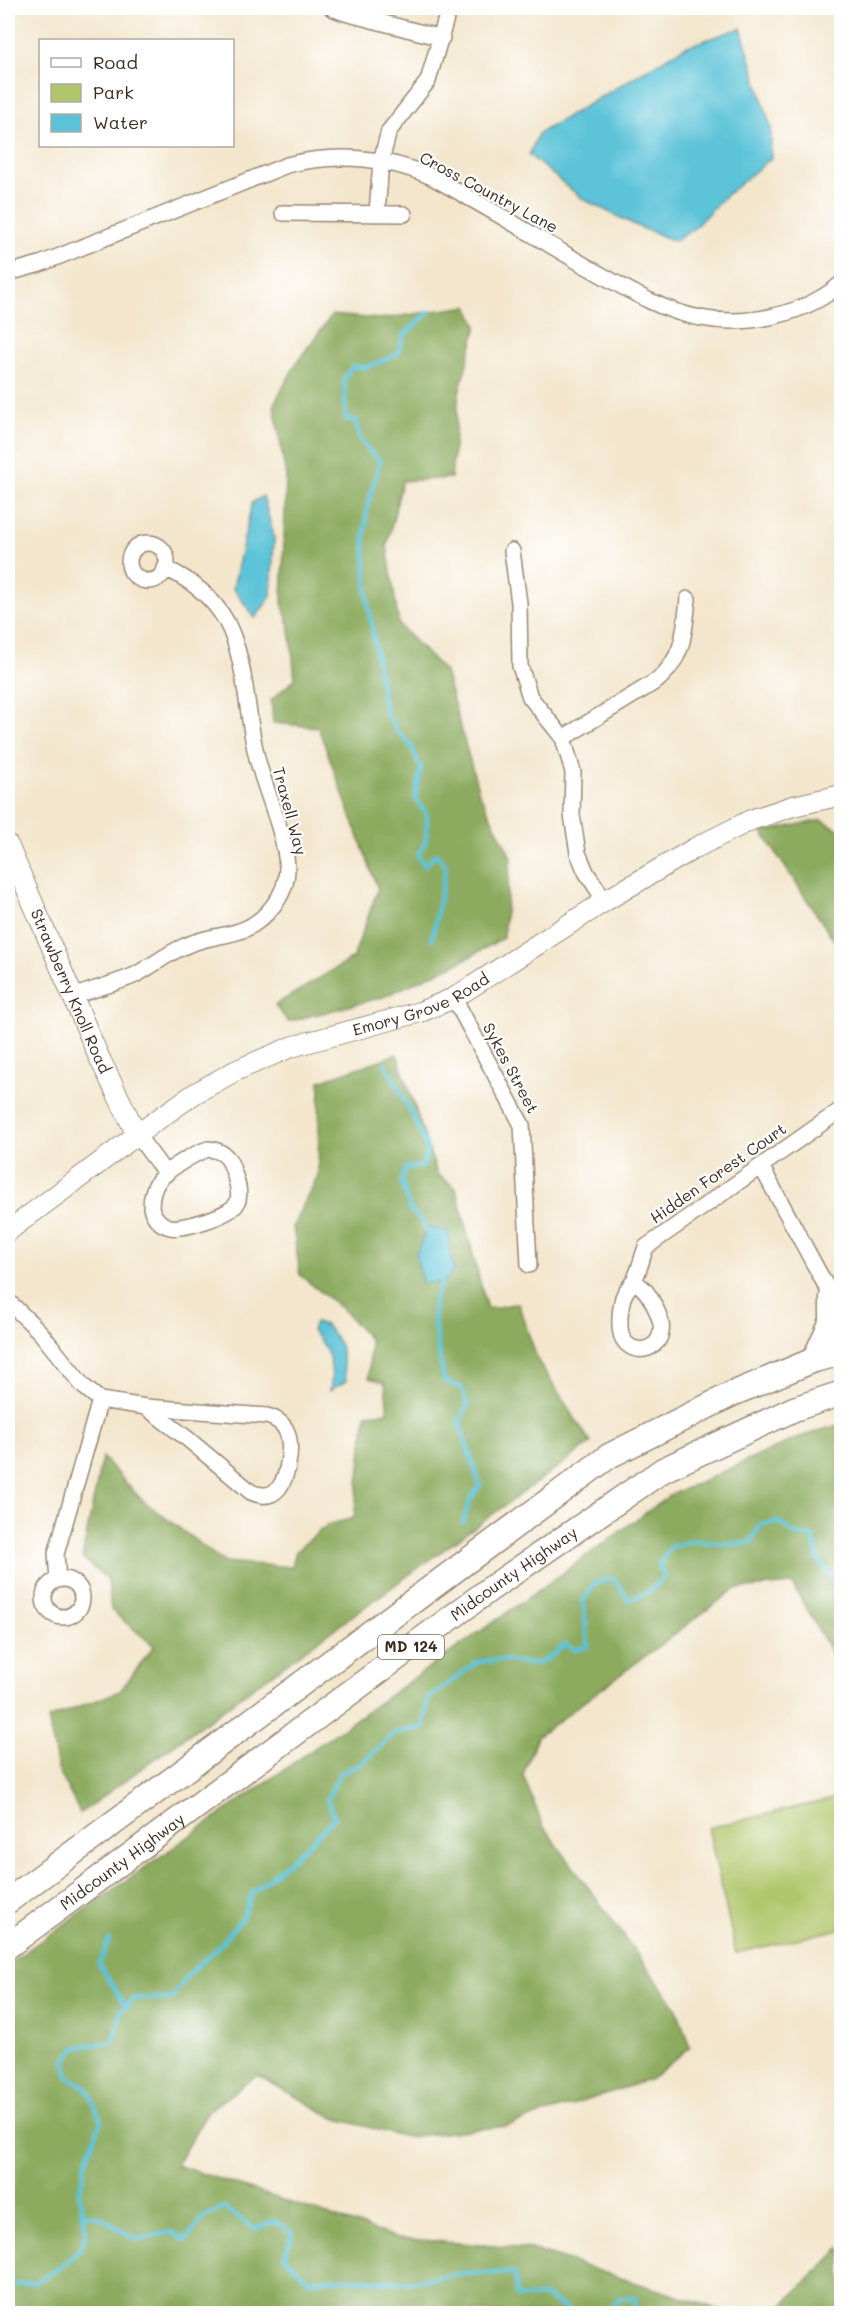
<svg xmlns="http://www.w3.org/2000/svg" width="849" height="2321" font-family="Mali,sans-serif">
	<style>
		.green { fill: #b0c66a; stroke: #767844; stroke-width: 1.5 }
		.forest { fill: #8cab5e; stroke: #646a3e; stroke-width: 1.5 }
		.water { fill: #5bc3d8; stroke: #4b767b; stroke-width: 1.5 }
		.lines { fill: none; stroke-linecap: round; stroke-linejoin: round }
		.stream { stroke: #5bc3d8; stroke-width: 4.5 }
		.minor-casing { stroke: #978875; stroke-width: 18 }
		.tertiary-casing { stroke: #978875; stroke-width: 22 }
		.primary-casing { stroke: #978875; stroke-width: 27 }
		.minor { stroke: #fff; stroke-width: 15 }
		.tertiary { stroke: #fff; stroke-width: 20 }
		.primary { stroke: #fff; stroke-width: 24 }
		.labels { text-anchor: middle; stroke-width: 4.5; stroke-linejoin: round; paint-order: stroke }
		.shield { fill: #fff; stroke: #766a62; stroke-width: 1.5 }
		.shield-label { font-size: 15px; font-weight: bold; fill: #3b2a1e }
		.street-label { font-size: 16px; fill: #3b2a1e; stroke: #fff }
	</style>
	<rect width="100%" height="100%" fill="#fff"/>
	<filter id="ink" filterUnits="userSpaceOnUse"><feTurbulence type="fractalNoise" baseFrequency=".0167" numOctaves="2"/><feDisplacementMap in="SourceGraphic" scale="12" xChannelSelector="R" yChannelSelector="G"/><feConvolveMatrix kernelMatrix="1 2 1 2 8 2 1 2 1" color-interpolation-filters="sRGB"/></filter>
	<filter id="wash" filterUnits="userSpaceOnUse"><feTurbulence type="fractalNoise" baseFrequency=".008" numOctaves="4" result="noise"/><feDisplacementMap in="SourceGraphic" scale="24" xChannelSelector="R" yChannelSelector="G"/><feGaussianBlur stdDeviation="1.35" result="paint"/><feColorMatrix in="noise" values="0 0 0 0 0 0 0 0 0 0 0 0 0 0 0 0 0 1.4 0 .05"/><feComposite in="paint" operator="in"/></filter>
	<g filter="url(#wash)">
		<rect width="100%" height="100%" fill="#f3e6cc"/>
		<path class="green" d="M 841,1797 L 841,1929 L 736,1953 L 708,1828 Z"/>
		<path class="forest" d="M 468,306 L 477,326 L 459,392 L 451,478 L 402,481 L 387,546 L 399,625 L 445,672 L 479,793 L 511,857 L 503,938 L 462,961 L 383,997 L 288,1022 L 275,1005 L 353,958 L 378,889 L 318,727 L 273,723 L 271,700 L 295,679 L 290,629 L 282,603 L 286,477 L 274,404 L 297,362 L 332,315 L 380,319 Z
			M 822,820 L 841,831 L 841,951 L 762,832 Z
			M 397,1054 L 437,1174 L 456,1188 L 487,1309 L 518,1303 L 538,1361 L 591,1443 L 80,1813 L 58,1769 L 48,1719 L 120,1691 L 154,1646 L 111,1610 L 108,1580 L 82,1558 L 102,1457 L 142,1500 L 224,1562 L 292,1567 L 296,1551 L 327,1525 L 354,1518 L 366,1414 L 388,1412 L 385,1383 L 369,1378 L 370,1340 L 342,1309 L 300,1275 L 293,1226 L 318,1175 L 320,1081 Z
			M 841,1424 L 841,1669 L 792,1584 L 735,1589 L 537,1737 L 523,1775 L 543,1826 L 676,2007 L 690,2047 L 651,2079 L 507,2126 L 405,2137 L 334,2118 L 257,2075 L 208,2111 L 176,2165 L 398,2238 L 531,2249 L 730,2313 L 8,2313 L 8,1964 L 532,1595 L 669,1496 L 800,1437 Z
			M 841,2248 L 841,2313 L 774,2313 Z"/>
		<path class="water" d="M 741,28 L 771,128 L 771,158 L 723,198 L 692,230 L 675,241 L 637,226 L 583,199 L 529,155 L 538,134 L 685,47 Z
			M 263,496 L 274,537 L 271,596 L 255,618 L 233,588 L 252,503 Z
			M 427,1228 L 448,1231 L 450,1255 L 454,1270 L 442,1283 L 422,1283 L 416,1254 Z
			M 315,1323 L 326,1325 L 340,1345 L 346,1381 L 330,1390 C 335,1366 329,1348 312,1331 Z"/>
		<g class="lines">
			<path class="stream" d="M 429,312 L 403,336 L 398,354 L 365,368 L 353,366 L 344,378 L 346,419 L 356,420 C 358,442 364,446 380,461 L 368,504 L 364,535 L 367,595 L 385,712 L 398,732 L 410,744 L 421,768 L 415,798 L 427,815 L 426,841 L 418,855 L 424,866 L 436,854 L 446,866 L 432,939
				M 385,1063 L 410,1110 L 427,1148 L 423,1167 L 407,1167 L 401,1180 L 410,1210 L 422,1221 L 428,1234
				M 441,1279 C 442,1288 436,1293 434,1301 C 431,1319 441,1362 444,1381 L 461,1387 L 468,1405 L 459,1422 L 480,1485 L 470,1500 L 463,1522
				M 109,1940 L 99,1965 L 126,2006
				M 83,2214 L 100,2217 L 137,2240 L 171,2232 L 185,2240 L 204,2217 L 224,2208 L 255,2229 L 275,2221 L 293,2234 L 284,2256 L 308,2280 L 355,2279 L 406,2283 L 456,2274 L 514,2273 L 517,2297 L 545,2296 L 575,2314
				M 8,2286 L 35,2282 L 57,2270 L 81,2248 L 86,2232 L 79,2194 L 85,2165 L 101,2121 L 88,2089 L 68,2077 L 65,2060 L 77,2047 L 112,2042 L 118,2026 L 121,2010 L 135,1998 L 171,1999 L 192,1970 L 215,1951 L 242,1918 L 253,1892 L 310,1843 L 335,1817 L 327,1800 L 340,1773 L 361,1764 L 396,1732 L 423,1728 L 428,1699 L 477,1662 L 500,1660 L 537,1664 L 553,1655 L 565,1644 L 575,1650 L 588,1646 L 583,1601 L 594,1584 L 611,1578 L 618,1583 L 628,1600 L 648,1592 L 664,1578 L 659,1565 L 671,1547 L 691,1541 L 725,1544 L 750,1543 L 761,1524 L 779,1522 L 793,1533 L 813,1538 L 819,1561 L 836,1582 L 842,1583
				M 605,2314 L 620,2298 L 635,2298 L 634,2314"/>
		</g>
	</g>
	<g filter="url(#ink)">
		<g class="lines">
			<g class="minor-casing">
				<path id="minor" d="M 332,8 L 345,13 L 442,38
					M 283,213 L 404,214
					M 377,213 L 381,161 L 389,131 L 428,81 L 449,8
					M 8,273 L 40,264 L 287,165 C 335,153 384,157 430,176 C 482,204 533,235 584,265 C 620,285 658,310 700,318 C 747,327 805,315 842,283
					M129 562a19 19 0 1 1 38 0a19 19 0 1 1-38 0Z
					M 512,551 L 519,603 L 520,666 L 530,697 L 563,738 L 573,772 L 572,815 L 578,853 L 586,872 L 605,901
					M 563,738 L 658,680 C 685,655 684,633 688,599
					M 73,997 C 93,989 114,984 133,976 C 151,967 166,954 185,946 C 220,930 245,942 273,906 C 282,895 287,882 287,868 C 286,835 265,791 257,758 C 246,715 247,660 226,621 C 212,596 191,580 165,568
					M 454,998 L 522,1125 L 529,1265
					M 137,1135 L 166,1174
					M 208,1149 C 220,1150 228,1155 232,1167 C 235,1177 242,1192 237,1203 C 232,1215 182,1230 170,1227 C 160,1225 154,1217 151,1208 C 151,1199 153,1188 159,1180 C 166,1170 195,1153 208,1149 Z
					M 761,1166 L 832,1297
					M 633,1282 C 644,1286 649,1295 654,1305 C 658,1313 663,1323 661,1332 C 658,1351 633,1356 623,1339 C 618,1330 620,1311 622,1302 C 623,1293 628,1289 633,1282 C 639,1273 642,1257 646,1247 L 842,1109
					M 8,1301 L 40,1332 L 83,1386 L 100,1400 L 146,1407 L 267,1416 C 289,1422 291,1439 289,1458 C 286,1480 278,1504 251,1492 L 189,1440 L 146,1407
					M44 1598a19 19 0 1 1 38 0a19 19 0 1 1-38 0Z
					M 58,1580 L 56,1554 L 100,1400"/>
			</g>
			<g class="tertiary-casing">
				<g id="tertiary">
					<path id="s1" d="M 8,845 L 98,1055 L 137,1135"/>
					<path id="s2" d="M 8,1231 L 157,1120 L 194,1094 L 235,1071 L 291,1047 L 420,1012 L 454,998 L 605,901 L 695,848 L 751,820 L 793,806 L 842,795"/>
				</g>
			</g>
			<g class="primary-casing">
				<g id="primary">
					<path d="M 814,1360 L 832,1321 L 832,1297"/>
					<path d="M 8,1901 L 609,1456 L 732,1394 L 814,1360 L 842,1353"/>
					<path id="s3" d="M 8,1946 L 490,1589 L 663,1470 L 794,1409 L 842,1393"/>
				</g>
			</g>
			<use href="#minor" class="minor"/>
			<use href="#tertiary" class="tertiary"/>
			<use href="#primary" class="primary"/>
		</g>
	</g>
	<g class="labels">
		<rect class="shield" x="378" y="1635" width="66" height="24" rx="4.5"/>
		<g class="shield-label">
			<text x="411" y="1652">MD 124</text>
		</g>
		<g class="street-label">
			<text transform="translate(489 192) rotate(28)" y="6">Cross Country Lane</text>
			<text transform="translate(290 811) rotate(75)" y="6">Traxell Way</text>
			<text dy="6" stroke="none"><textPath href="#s1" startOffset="159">Strawberry Knoll Road</textPath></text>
			<text dy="6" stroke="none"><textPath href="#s2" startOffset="476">Emory Grove Road</textPath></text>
			<text transform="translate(511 1068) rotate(62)" y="6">Sykes Street</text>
			<text transform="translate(718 1173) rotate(-35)" y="6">Hidden Forest Court</text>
			<text dy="6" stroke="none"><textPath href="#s3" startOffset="628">Midcounty Highway</textPath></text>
			<text dy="6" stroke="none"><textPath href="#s3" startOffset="142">Midcounty Highway</textPath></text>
		</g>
	</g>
	<rect width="849" height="2321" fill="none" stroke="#fff" stroke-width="30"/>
	<rect x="39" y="39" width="195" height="108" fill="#ffffff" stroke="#b1aaa5" stroke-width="1.5"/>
	<rect x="51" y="58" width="30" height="9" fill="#ffffff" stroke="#b1aaa5" stroke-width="1.5"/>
	<text x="93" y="69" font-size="18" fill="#3b2a1e">Road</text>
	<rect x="51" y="84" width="30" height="18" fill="#b0c66a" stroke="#b1aaa5" stroke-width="1.5"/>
	<text x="93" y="99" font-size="18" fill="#3b2a1e">Park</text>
	<rect x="51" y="114" width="30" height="18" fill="#5bc3d8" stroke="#b1aaa5" stroke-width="1.5"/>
	<text x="93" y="129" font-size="18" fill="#3b2a1e">Water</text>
</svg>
